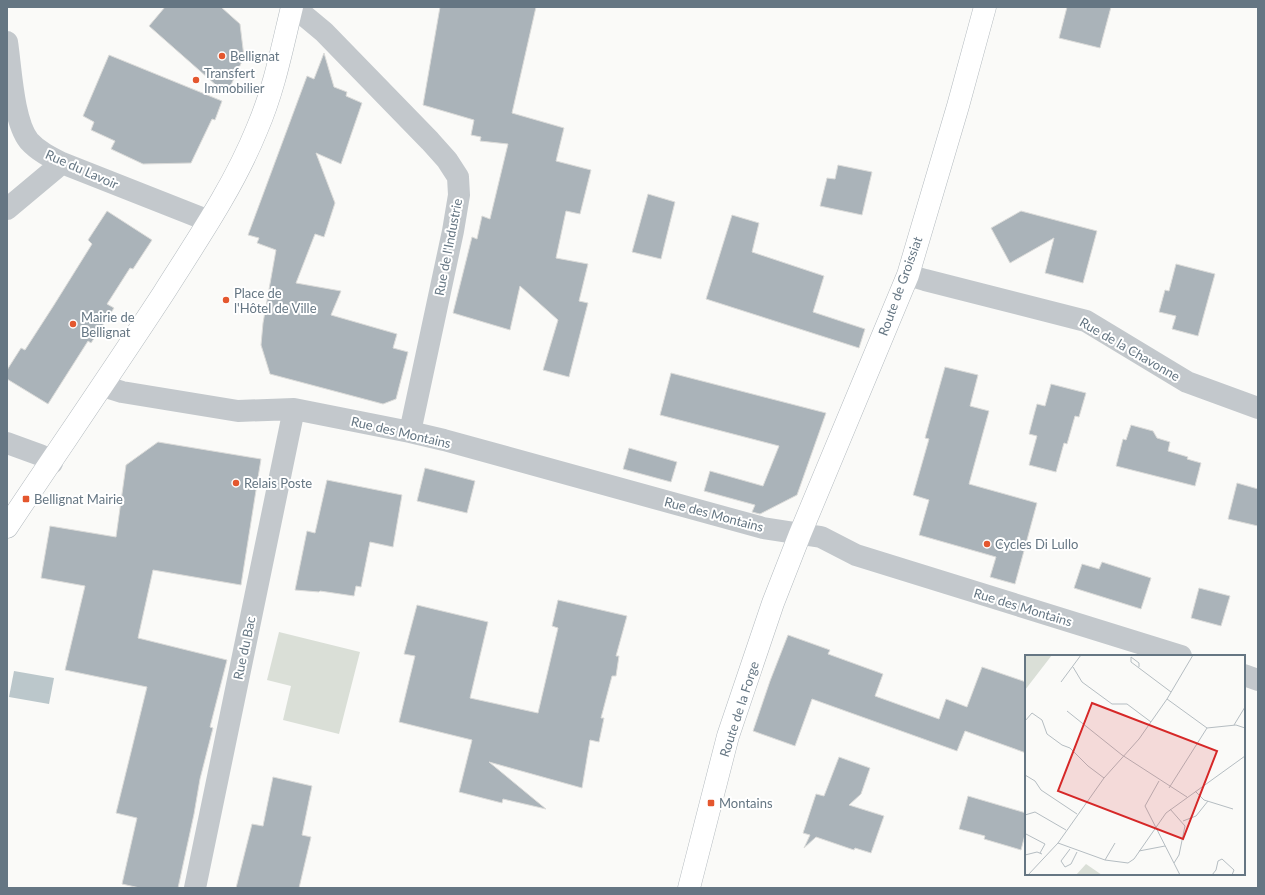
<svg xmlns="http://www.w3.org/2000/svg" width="1265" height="895" font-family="Lato,sans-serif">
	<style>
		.green { fill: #dadfd7 }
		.water { fill: #bbc7cb }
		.building { fill: #aab3b9; stroke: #dcdcda }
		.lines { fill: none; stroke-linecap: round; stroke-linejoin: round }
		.secondary-casing { stroke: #b3babf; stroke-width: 23 }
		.minor { stroke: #c3c8cc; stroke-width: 22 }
		.secondary { stroke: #fff; stroke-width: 22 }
		.poi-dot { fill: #e4572e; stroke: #fff; stroke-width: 1.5 }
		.labels { text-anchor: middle; stroke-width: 4; stroke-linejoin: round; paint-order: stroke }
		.poi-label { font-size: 13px; fill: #657683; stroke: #fff; text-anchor: start }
		.street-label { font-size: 13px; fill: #657683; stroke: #fff }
		.inset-road { fill: none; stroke: #b5bdc2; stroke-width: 1 }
		.view { fill: #d62828; fill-opacity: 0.15; stroke: #d62828; stroke-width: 2 }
		.inset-edge { fill: none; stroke: #657683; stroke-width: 2 }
	</style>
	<rect width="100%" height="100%" fill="#fafaf8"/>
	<path class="green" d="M 279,632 L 360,652 L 339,734 L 283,720 L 291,686 L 267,680 Z"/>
	<path class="water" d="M 14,671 L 54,678 L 49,704 L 9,697 Z"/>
	<path class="building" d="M 165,7 L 221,7 L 240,24 L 244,57 L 230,87 L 227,86 L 225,93 L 149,26 Z
		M 440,7 L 536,7 L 512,113 L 564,128 L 556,161 L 591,170 L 580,214 L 566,211 L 556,258 L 588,264 L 579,301 L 588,303 L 569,377 L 543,370 L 558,320 L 520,286 L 510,330 L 453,313 L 472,237 L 477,239 L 482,216 L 490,219 L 508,144 L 480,141 L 481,137 L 471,135 L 474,120 L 423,105 Z
		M 1067,7 L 1111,7 L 1100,48 L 1059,38 Z
		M 324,53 L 334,87 L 347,92 L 346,96 L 362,103 L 341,164 L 316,153 L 335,203 L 324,237 L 315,234 L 296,283 L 341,291 L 331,315 L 397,334 L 393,348 L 408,352 L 396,399 L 383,404 L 270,374 L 261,345 L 263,323 L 276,250 L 257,243 L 259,238 L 248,235 L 307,76 L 314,79 Z
		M 109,55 L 222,101 L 215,120 L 212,119 L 191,163 L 143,164 L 111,149 L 115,141 L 91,130 L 94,122 L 83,116 Z
		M 838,165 L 872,172 L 862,215 L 820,206 L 827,178 L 835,179 Z
		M 648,194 L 675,202 L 661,259 L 632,252 Z
		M 107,211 L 152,240 L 133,269 L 130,268 L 107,304 L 114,308 L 91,343 L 88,341 L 48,404 L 7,379 L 7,370 L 21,348 L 25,350 L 54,305 L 92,244 L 88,240 Z
		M 1021,211 L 1097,231 L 1083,283 L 1045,273 L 1054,238 L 1010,263 L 991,228 Z
		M 732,215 L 759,223 L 752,252 L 824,276 L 813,312 L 865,329 L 859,348 L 706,299 Z
		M 1176,264 L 1215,274 L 1198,336 L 1172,329 L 1176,316 L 1159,312 L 1165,290 L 1169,291 Z
		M 945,367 L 978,375 L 970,406 L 989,411 L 969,484 L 1037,503 L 1015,584 L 990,577 L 996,557 L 919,535 L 929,500 L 913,495 L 929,439 L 925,438 Z
		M 671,373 L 826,413 L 797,495 L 760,514 L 752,512 L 755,505 L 704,491 L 710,471 L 763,486 L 779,446 L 660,415 Z
		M 1051,384 L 1086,393 L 1079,417 L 1075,416 L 1067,444 L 1064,443 L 1056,472 L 1029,465 L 1037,436 L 1029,434 L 1034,415 L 1037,404 L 1045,406 Z
		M 1131,425 L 1153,431 L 1157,438 L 1170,442 L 1168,451 L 1188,457 L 1187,459 L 1201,463 L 1195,486 L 1116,466 L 1123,439 L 1126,440 Z
		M 158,442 L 261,459 L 241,585 L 153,570 L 138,638 L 227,660 L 210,727 L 213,728 L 200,779 L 194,814 L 178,888 L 140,888 L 122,884 L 137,818 L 116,813 L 147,687 L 65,670 L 85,586 L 41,578 L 50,526 L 116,537 L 126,465 Z
		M 629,448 L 677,462 L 671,482 L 623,469 Z
		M 425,468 L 475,481 L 467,513 L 417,501 Z
		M 327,480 L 402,495 L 393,547 L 370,542 L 361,587 L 356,586 L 354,596 L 320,591 L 319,592 L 295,590 L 307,531 L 315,533 Z
		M 1237,483 L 1258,489 L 1258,526 L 1228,519 Z
		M 1102,562 L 1151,578 L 1141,609 L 1074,588 L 1082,564 L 1099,569 Z
		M 1199,588 L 1230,596 L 1221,626 L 1191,618 Z
		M 558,600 L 627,616 L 616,656 L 619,656 L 616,676 L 612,676 L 601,718 L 604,718 L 599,742 L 590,740 L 582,788 L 489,762 L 546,809 L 503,799 L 502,803 L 459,792 L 472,740 L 399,722 L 415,656 L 404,654 L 417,605 L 488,622 L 470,698 L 538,713 L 558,628 L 552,626 Z
		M 788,635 L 830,650 L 828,654 L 883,674 L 875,696 L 939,719 L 946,699 L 967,707 L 982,667 L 1026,682 L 1026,753 L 965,731 L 957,751 L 812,699 L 795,746 L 753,731 L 770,681 Z
		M 839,757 L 870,768 L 861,794 L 849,805 L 884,816 L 871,853 L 855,848 L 854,850 L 816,837 L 804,848 L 810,835 L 803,833 L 816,794 L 824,796 Z
		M 273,777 L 312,786 L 302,835 L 311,837 L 299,888 L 236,888 L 252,824 L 263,826 Z
		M 968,796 L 1026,813 L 1026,831 L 1021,850 L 984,839 L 985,836 L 959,829 Z"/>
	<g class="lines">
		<g class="secondary-casing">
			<path id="secondary" d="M 7,527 C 59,449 112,372 163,294 C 197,240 233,188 257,129 C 274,90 282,48 292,7
				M 689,888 L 728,736 L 773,603 L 800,534 L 908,275 L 958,106 L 985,7"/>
		</g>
		<path class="minor" d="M 294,7 L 324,32 L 430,141 L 447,160 L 458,177 L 459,195 L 453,231 L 410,432
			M 7,42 C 11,68 13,121 29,141 C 38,151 50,157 62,163 L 209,221
			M 7,209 L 62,163
			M 908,275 L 925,280 L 1086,321 L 1187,382 L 1258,408
			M 103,386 L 122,392 L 238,411 L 294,409 L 410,432 L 444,440 L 763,528 L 821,537 L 856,555 L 1181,656
			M 7,443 L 40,455 L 52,463
			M 1244,675 L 1258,680
			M 195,888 L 294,409"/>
		<use href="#secondary" class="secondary"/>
	</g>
	<g class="poi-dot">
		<circle cx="222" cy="56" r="4"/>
		<circle cx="196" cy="80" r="4"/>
		<circle cx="226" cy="300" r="4"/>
		<circle cx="73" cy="324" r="4"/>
		<circle cx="236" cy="483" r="4"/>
		<rect x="22" y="495" width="8" height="8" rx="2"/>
		<circle cx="987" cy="544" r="4"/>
		<rect x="707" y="799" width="8" height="8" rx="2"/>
	</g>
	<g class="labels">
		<g class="poi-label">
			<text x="230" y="61">Bellignat</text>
			<text x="204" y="78">Transfert<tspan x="204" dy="15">Immobilier</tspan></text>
			<text x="234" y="298">Place de<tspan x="234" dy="15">l'Hôtel de Ville</tspan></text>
			<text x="81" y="322">Mairie de<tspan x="81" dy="15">Bellignat</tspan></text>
			<text x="244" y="488">Relais Poste</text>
			<text x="34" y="504">Bellignat Mairie</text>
			<text x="995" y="549">Cycles Di Lullo</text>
			<text x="719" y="808">Montains</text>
		</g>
		<g class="street-label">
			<text transform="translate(82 169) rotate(24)" y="5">Rue du Lavoir</text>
			<text transform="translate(448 247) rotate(-79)" y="5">Rue de l'Industrie</text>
			<text transform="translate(900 286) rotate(-70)" y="5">Route de Groissiat</text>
			<text transform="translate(1130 349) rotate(30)" y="5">Rue de la Chavonne</text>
			<text transform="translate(401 432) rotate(13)" y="5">Rue des Montains</text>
			<text transform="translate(714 514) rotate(15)" y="5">Rue des Montains</text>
			<text transform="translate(1023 607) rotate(17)" y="5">Rue des Montains</text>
			<text transform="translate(244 648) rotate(-78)" y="5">Rue du Bac</text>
			<text transform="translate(739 709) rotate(-72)" y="5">Route de la Forge</text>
		</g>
	</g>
	<g transform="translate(1025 655)">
		<rect width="220" height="220" fill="#fafaf8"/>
		<path d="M 0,0 L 27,0 L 0,35 ZM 61,209 L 77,220 L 51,220 Z" fill="#dadfd7"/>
		<path class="inset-road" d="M 48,12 L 57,27 L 87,49 L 102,49 L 126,67M 114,12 L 114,8 L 106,2 L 106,7 L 146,37M 36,27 L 56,0M 142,44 L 182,73 L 211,70 L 220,73M 42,56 L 97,100 L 162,142M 0,66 L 7,58 L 17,65 L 22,79 L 37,90 L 45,93 L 63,111 L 79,123M 209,70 L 220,52M 0,120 L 10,126 L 16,135 L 52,159M 134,126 L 120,151 L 155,220M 144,133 L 182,73M 170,136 L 179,145 L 208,154M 145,154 L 160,171 L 154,200 L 149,208M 0,160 L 10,157 L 41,175M 158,166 L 171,161 L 183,146M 1,179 L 20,189 L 15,198M 33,188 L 80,205 L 103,208 L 109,204 L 141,158 L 220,101M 45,194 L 36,206 L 40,212 L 46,209 L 52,197M 114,196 L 140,191M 0,200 L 12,197 L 17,199M 80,205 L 90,188M 3,220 L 33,188 L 79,123 L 114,84 L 142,44 L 168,0M 187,220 L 191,215 L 193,206 L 197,204 L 209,215 L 207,220"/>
		<path class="view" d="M 67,48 L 192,96 L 158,184 L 33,136 Z"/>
		<rect width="220" height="220" class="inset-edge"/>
	</g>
	<rect width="1265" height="895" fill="none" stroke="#657683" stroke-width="16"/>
</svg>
